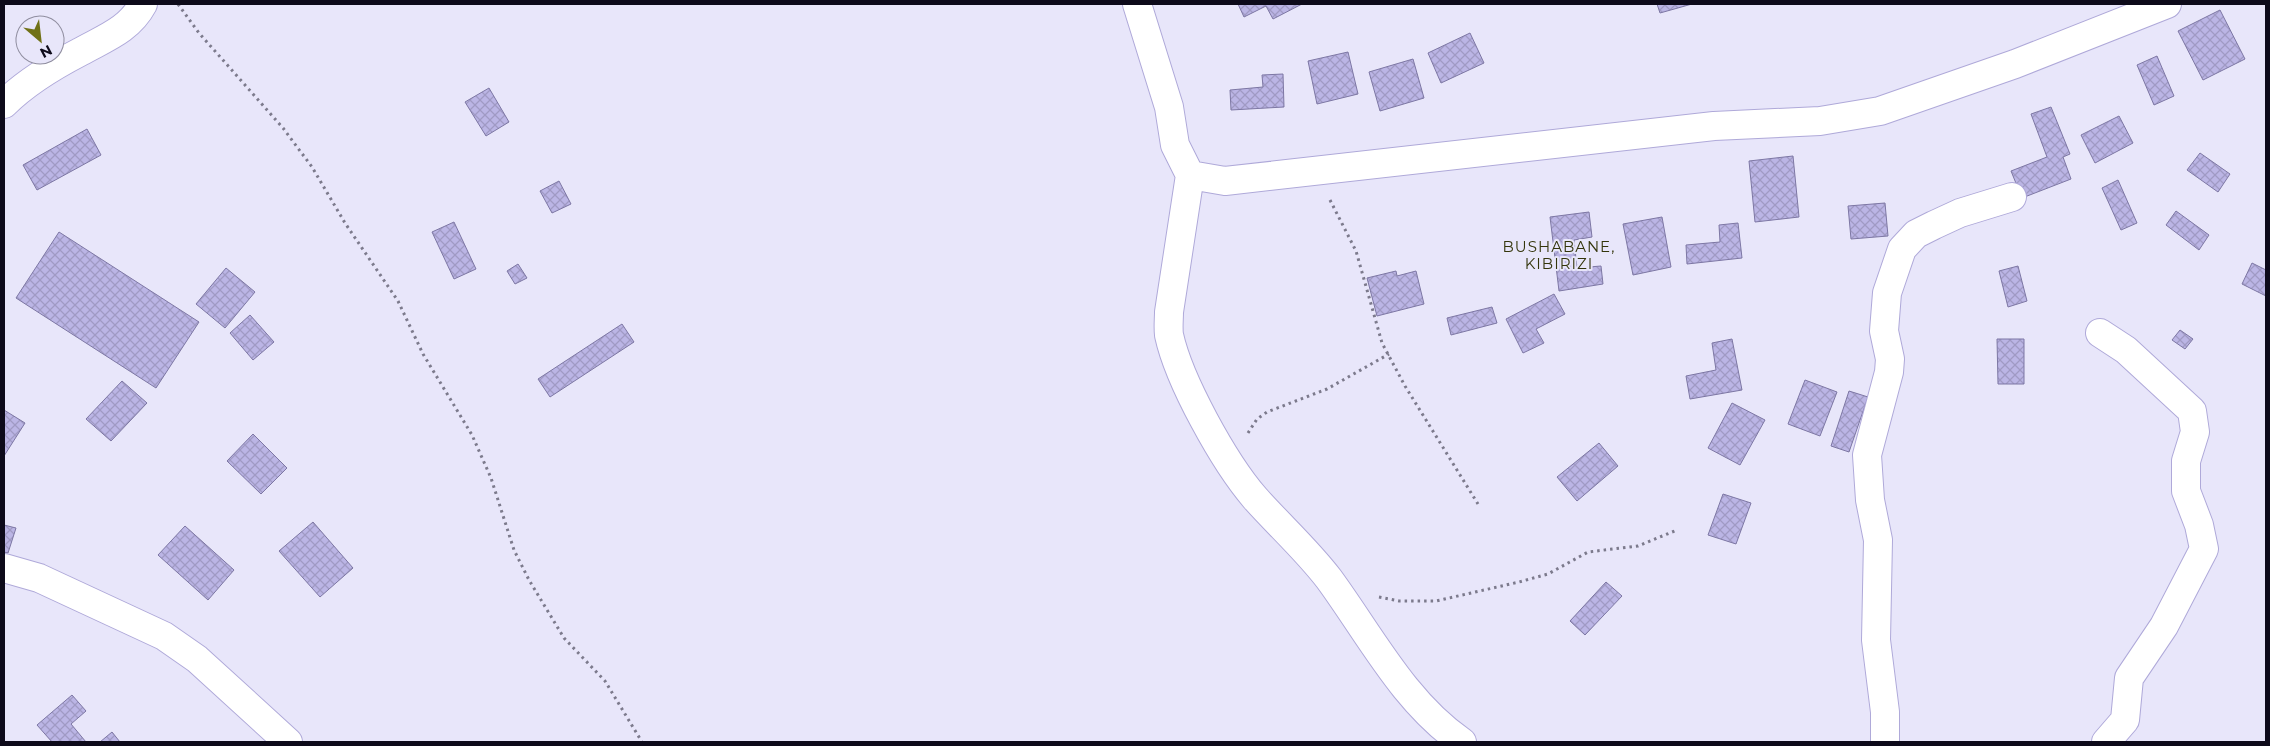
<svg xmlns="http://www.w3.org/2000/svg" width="2270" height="746" font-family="Montserrat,sans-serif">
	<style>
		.building { fill: url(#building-cross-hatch); stroke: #7d77a4 }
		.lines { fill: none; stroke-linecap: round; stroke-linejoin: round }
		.minor-casing { stroke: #afa9d9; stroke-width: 30 }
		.path { stroke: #7c7a8c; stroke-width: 3; stroke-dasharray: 2.5 4; stroke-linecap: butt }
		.minor { stroke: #fff; stroke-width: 28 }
		.labels { text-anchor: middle; stroke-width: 4; stroke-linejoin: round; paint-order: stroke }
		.neighbourhood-label { font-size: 15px; letter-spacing: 1px; fill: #34350b; stroke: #e8e6fa }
	</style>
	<defs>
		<pattern id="building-cross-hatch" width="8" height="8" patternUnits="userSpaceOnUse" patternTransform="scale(1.25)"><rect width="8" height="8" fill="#bbb5e5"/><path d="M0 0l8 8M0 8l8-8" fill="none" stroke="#a09ac4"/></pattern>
	</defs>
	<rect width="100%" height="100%" fill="#e8e6fa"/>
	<path class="building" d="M 1238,4 L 1302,4 L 1273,19 L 1266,6 L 1244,17 Z
		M 1657,4 L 1692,4 L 1660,13 Z
		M 2220,10 L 2245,59 L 2203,80 L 2178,31 Z
		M 1470,33 L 1484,63 L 1441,83 L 1428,53 Z
		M 1348,52 L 1358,94 L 1317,104 L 1308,61 Z
		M 2157,56 L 2174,96 L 2154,105 L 2137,65 Z
		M 1413,59 L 1424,98 L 1380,111 L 1369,72 Z
		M 1283,74 L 1284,107 L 1231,110 L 1230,90 L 1263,87 L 1262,75 Z
		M 489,88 L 509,122 L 486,136 L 465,102 Z
		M 2051,107 L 2070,154 L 2063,157 L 2071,179 L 2022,198 L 2011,171 L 2047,157 L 2031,114 Z
		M 2119,116 L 2133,143 L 2095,163 L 2081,135 Z
		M 87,129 L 101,155 L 37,190 L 23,165 Z
		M 2200,153 L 2230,174 L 2218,192 L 2187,170 Z
		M 1793,156 L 1799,217 L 1755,222 L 1749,161 Z
		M 2118,180 L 2137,223 L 2121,230 L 2102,188 Z
		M 559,181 L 571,204 L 552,213 L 540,191 Z
		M 1885,203 L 1888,236 L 1851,239 L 1848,206 Z
		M 2176,211 L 2209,235 L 2199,250 L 2166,225 Z
		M 1589,212 L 1592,237 L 1574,240 L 1577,268 L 1601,266 L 1603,284 L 1559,291 L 1550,217 Z
		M 1662,217 L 1671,267 L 1633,275 L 1623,224 Z
		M 454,222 L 476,269 L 454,279 L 432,232 Z
		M 1738,223 L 1742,258 L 1687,264 L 1686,245 L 1720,242 L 1719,225 Z
		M 59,232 L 199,322 L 156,388 L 16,298 Z
		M 2252,263 L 2266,270 L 2266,296 L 2242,284 Z
		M 518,264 L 527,278 L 515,284 L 507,271 Z
		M 2018,266 L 2027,301 L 2008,307 L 1999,271 Z
		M 226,268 L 255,292 L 225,328 L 196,304 Z
		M 1396,271 L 1397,276 L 1416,271 L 1424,304 L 1377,316 L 1367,278 Z
		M 1554,294 L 1565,314 L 1536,329 L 1544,343 L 1523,353 L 1506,319 Z
		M 1492,307 L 1497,323 L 1451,335 L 1447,318 Z
		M 250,315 L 274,342 L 253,360 L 230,333 Z
		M 622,324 L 634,342 L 550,397 L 538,379 Z
		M 2180,330 L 2193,339 L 2185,349 L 2172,340 Z
		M 1732,339 L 1742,390 L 1690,399 L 1686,376 L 1716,370 L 1712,343 Z
		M 1997,339 L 2024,339 L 2024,384 L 1998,384 Z
		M 1805,380 L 1837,392 L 1820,436 L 1788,424 Z
		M 122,381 L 147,403 L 111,441 L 86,419 Z
		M 1849,391 L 1868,397 L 1849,452 L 1831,446 Z
		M 1732,403 L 1765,420 L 1740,465 L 1708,448 Z
		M 4,410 L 25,423 L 4,456 Z
		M 253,434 L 287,468 L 261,494 L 227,461 Z
		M 1599,443 L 1618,466 L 1577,501 L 1557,477 Z
		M 1723,494 L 1751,503 L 1736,544 L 1708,535 Z
		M 313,522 L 353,568 L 320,597 L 279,551 Z
		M 4,525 L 16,528 L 8,553 L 4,552 Z
		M 185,526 L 234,570 L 208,600 L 158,555 Z
		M 1606,582 L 1622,596 L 1585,635 L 1570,621 Z
		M 72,695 L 86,711 L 71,724 L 86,742 L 52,742 L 37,725 Z
		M 112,732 L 120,742 L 100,742 Z"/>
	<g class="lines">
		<g class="minor-casing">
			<path id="minor" d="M 1137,4 L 1169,107 L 1175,145 L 1190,175 L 1225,181 L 1714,126 L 1820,121 L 1880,111 L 2015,64 L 2167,4
				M 4,104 C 25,83 53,66 80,52 C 105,38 129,30 143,4
				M 1190,175 L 1169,312 C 1169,319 1168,327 1169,335 C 1179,381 1224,462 1255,498 C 1279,525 1307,550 1329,579 C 1370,635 1404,702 1462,742
				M 2100,333 L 2126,350 L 2192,411 L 2195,432 L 2186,461 L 2186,491 L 2199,525 L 2204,549 L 2164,626 L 2129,678 L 2125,720 L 2106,742
				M 4,568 L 39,578 L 164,636 L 197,659 L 288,742
				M 1885,742 L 1885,712 L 1876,640 L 1878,540 L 1870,500 L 1867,455 L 1889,372 L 1890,359 L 1884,331 L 1887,293 L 1902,249 L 1916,234 L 1934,225 L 1960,213 L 2012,197"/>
		</g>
		<path class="path" d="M 178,4 L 199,33 L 283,128 L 312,167 L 345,223 L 398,301 L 423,354 L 472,435 L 491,478 L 514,550 L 529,580 L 564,638 L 605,681 L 642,742
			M 1330,200 L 1356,251 L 1382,343 L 1405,386 L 1478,504
			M 1248,433 L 1257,419 L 1267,412 L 1327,389 L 1389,354
			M 1379,597 L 1399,601 L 1436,601 L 1519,582 L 1548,574 L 1588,552 L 1638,546 L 1677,530"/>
		<use href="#minor" class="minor"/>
	</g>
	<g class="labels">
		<g class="neighbourhood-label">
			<text x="1559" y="252">BUSHABANE,<tspan x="1559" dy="17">KIBIRIZI</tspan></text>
		</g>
	</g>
	<rect width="2270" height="746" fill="none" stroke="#0d0a1a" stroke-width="10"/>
	<g transform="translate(40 40) rotate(152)"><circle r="24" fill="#e8e6fa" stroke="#908ea0"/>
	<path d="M0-4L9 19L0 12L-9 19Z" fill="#707116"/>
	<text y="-8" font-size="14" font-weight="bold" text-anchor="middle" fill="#0d0a1a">N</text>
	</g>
</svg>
